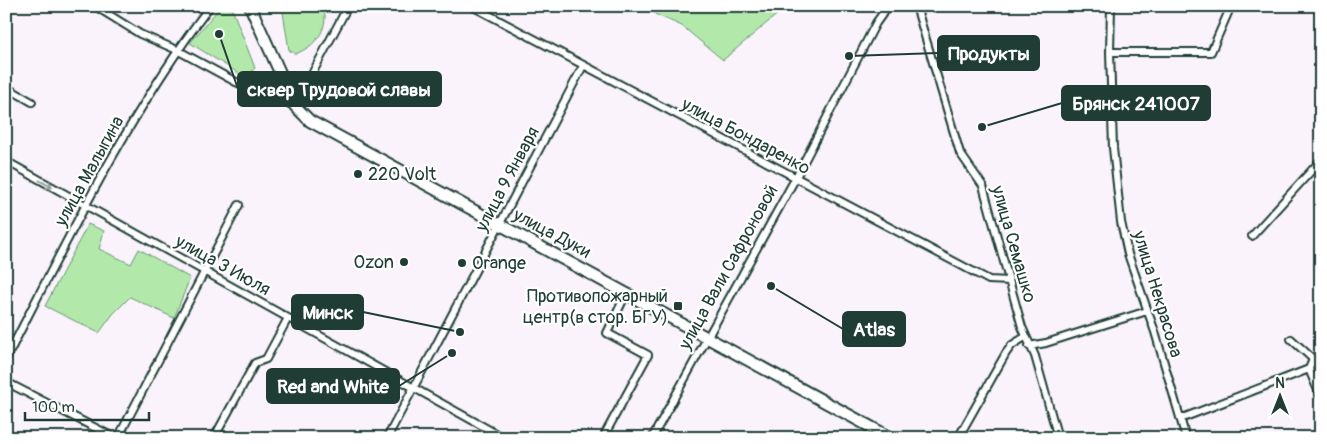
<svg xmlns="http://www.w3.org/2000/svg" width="1327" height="444" font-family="Pangolin,sans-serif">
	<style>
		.green { fill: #b2e9ab; stroke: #689370 }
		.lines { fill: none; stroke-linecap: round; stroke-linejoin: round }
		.minor-casing { stroke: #1f3d34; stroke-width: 10 }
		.primary-casing { stroke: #1f3d34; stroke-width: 14 }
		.minor { stroke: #fff; stroke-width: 6 }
		.primary { stroke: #fff; stroke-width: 10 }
		.oneway { stroke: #8f9e9a }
		.poi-dot { fill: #1f3d34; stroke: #fff; stroke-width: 2 }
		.labels { text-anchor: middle; stroke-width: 4.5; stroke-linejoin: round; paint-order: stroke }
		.street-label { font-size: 18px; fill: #1f3d34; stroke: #fff }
		.poi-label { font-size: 18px; fill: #1f3d34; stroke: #fff; text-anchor: start }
		.leader { fill: none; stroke: #1f3d34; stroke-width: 2 }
		.callout-dot { fill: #1f3d34; stroke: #fff; stroke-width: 2 }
		.callout { fill: #1f3d34; stroke: #1f3d34; stroke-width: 2 }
		.callout-label { font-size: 19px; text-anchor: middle; font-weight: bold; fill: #fff }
	</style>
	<rect width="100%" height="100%" fill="#faf3fc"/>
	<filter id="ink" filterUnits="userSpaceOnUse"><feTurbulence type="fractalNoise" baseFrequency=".02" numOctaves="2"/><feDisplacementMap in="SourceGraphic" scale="10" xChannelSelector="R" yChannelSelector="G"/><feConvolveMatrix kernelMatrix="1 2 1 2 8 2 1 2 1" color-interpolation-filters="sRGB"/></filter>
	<g filter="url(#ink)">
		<path class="green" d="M 221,6 L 231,6 L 255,68 L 246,78 L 190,43 Z
			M 282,6 L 321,6 L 324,8 C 329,30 315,47 295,54 L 289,50 Z
			M 653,6 L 787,6 L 723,60 L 682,26 L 655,14 Z
			M 88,224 L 104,231 L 99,249 L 131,264 L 139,249 L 190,278 L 174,318 L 130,297 L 113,314 L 99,333 L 45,306 Z"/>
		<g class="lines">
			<g class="minor-casing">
				<path id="minor" d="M 95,6 L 140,34 L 177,50 L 236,82 L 295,106 L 348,6
					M 472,6 L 989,280 L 1009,281
					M 916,6 L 960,153 L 983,186 L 1022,327 L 1035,356 L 1058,438
					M 1111,6 L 1110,52 L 1113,148 L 1121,222 L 1128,254 L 1155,332 L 1186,438
					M 1110,52 L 1211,52 L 1231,6
					M 6,87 L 32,102
					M 6,161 L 504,438
					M 1252,236 L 1321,160
					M 1291,339 L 1313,359 L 1309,369 L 1321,398
					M 1029,346 L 1046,343 L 1147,311
					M 6,359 C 68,238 128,115 210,6
					M 1313,359 L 1321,356
					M 6,382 L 115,438
					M 1180,419 L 1309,369
					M 605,434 L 648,355 L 607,333 L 627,292
					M 118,438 L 239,205
					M 214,438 L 255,363 L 266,359 L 288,318
					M 387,438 L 583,66
					M 652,438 L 795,179 L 876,23 L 888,6
					M 958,438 L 1006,353 L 1012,345 L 1025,337"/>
			</g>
			<g class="primary-casing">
				<path id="primary" d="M 250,6 L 295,106 L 310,121 L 891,438"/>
			</g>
			<use href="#minor" class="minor"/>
			<use href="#primary" class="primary"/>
		</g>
		<defs><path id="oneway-shaft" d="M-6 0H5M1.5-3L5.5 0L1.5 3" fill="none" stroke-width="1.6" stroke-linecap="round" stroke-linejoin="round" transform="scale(1.25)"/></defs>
		<use class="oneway" href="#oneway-shaft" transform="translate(46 184) rotate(29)"/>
	</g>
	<g class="poi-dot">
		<circle cx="358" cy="174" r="5"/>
		<circle cx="404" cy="262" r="5"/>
		<circle cx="462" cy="263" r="5"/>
		<rect x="673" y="301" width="10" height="10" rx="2.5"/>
	</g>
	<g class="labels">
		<g class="street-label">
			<text transform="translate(746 136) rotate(28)" y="6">улица Бондаренко</text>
			<text transform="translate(89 171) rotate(-61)" y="6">улица Малыгина</text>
			<text transform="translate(507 179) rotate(-62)" y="6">улица 9 Января</text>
			<text transform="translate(552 233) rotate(28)" y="6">улица Дуки</text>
			<text transform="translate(1014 244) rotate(74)" y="6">улица Семашко</text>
			<text transform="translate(223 265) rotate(29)" y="6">улица 3 Июля</text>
			<text transform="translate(728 267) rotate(-61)" y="6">улица Вали Сафроновой</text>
			<text transform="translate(1158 294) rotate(73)" y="6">улица Некрасова</text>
		</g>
		<g class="poi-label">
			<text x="368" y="180">220 Volt</text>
			<text x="394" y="268" text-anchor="end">Ozon</text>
			<text x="472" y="269">Orange</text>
			<text x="668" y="302" text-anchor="end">Противопожарный<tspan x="668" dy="21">центр(в стор. БГУ)</tspan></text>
		</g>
	</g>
	<path class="leader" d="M849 56L938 53M219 34L238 89M982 127L1062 103M460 332L363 312M771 286L843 329M452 353L399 386"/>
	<g class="callout-dot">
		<circle cx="849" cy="56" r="5"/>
		<circle cx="219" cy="34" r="5"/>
		<circle cx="982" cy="127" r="5"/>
		<circle cx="460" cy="332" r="5"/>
		<circle cx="771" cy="286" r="5"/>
		<circle cx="452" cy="353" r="5"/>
	</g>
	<g class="callout">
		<rect x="938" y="36" width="101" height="34" rx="5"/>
		<rect x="238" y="72" width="203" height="34" rx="5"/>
		<rect x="1062" y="86" width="148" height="34" rx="5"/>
		<rect x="292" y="295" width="71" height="34" rx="5"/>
		<rect x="843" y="312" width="62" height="34" rx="5"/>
		<rect x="267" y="369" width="132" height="34" rx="5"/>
	</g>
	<g class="callout-label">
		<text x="989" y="60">Продукты</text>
		<text x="339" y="96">сквер Трудовой славы</text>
		<text x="1136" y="110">Брянск 241007</text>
		<text x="328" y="319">Минск</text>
		<text x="874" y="336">Atlas</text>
		<text x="333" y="393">Red and White</text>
	</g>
	<rect width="1327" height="444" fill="none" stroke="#fff" stroke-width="25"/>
	<rect x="12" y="12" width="1302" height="419" fill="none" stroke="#1f3d34" stroke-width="2" filter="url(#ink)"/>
	<g transform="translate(1280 396)" stroke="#ffffff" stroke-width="4" paint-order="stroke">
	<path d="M0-4L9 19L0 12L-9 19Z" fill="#1f3d34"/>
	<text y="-8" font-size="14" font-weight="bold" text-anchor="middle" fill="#1f3d34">N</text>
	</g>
	<path d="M25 412v8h124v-8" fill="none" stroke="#1f3d34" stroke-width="2.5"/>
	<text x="32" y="412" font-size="15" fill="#1f3d34" stroke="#ffffff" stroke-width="4" paint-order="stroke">100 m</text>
</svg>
